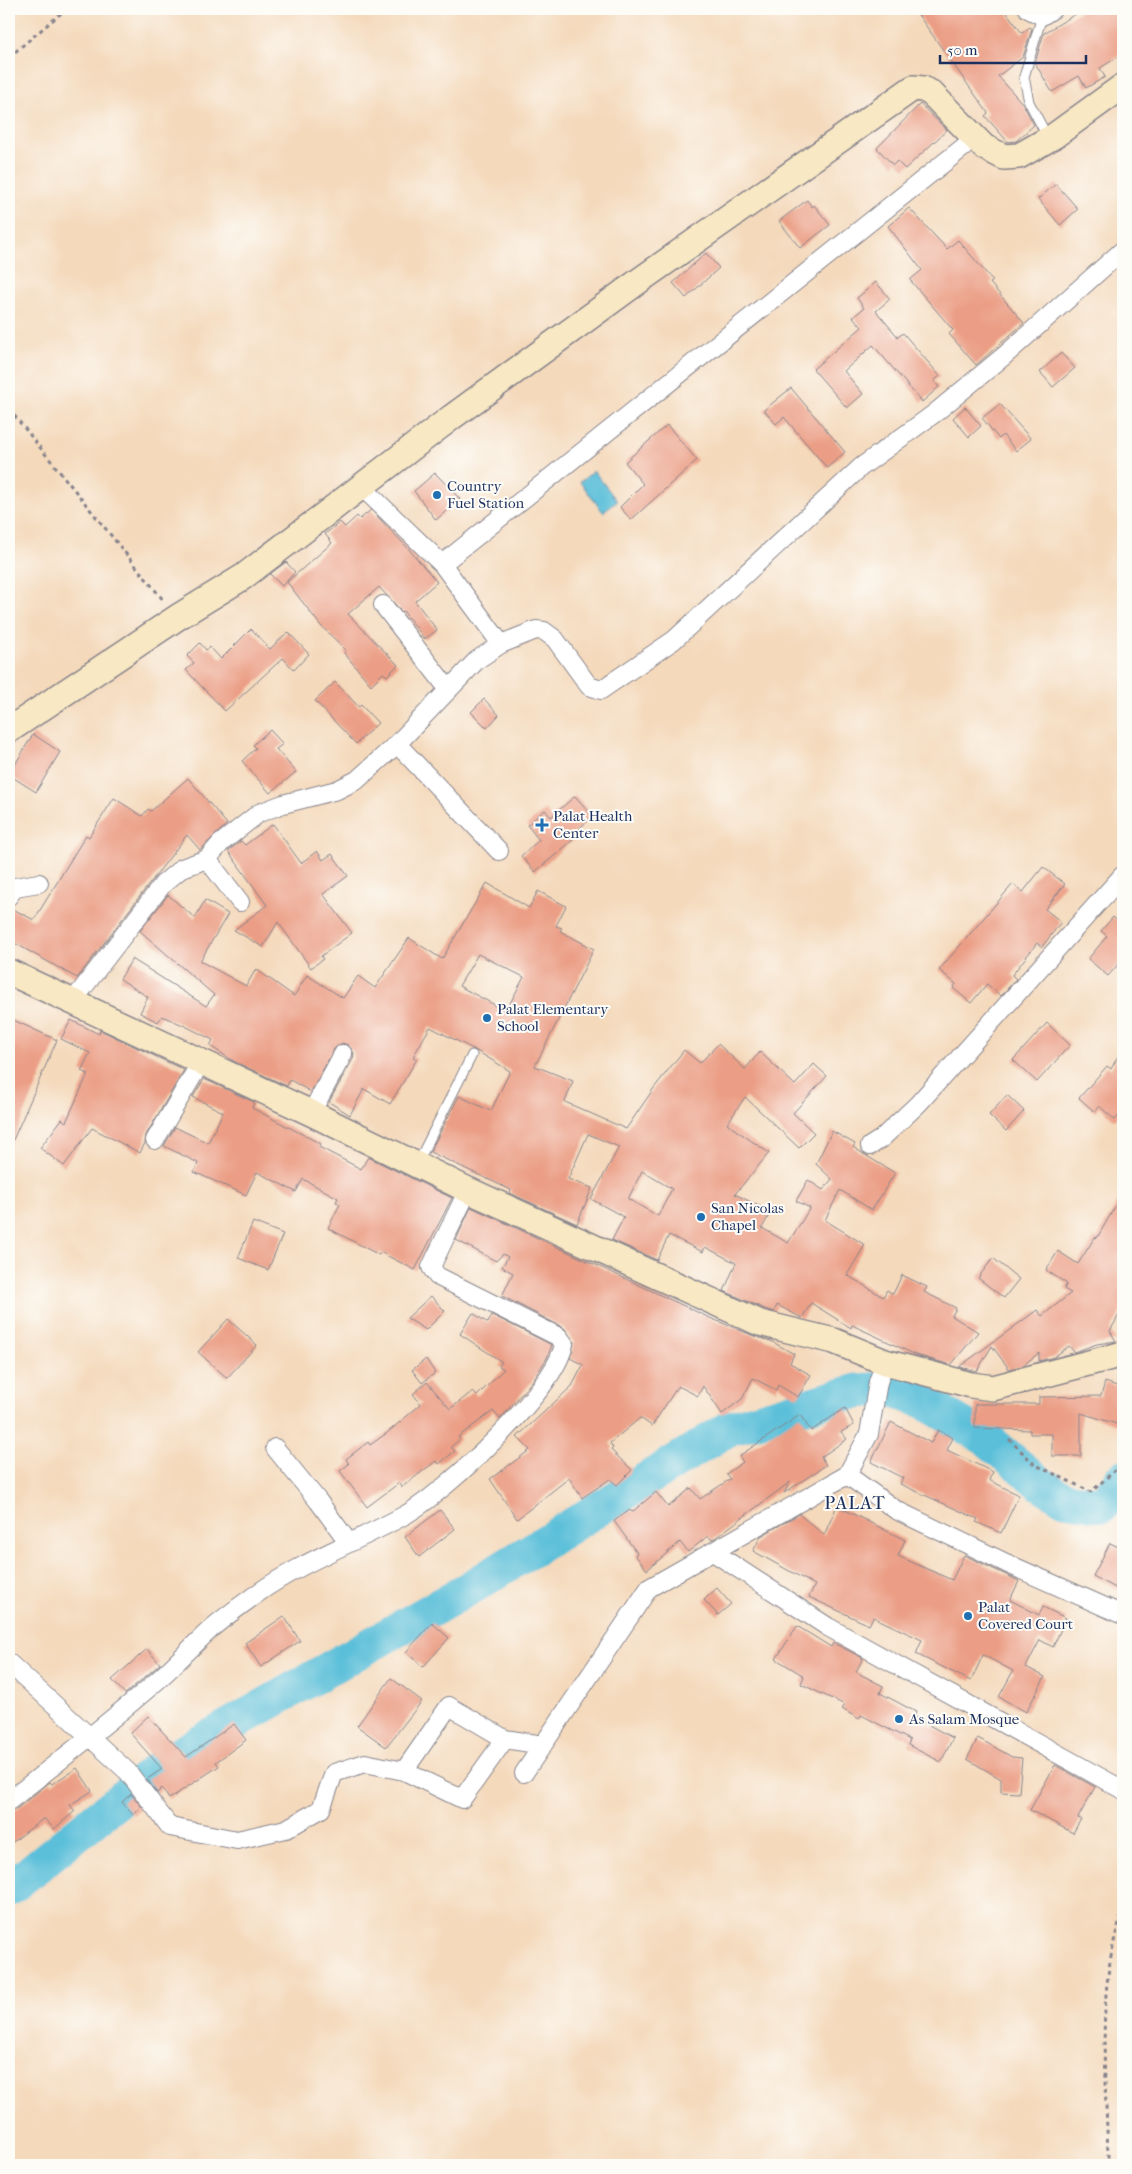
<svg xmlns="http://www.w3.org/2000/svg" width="1132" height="2174" font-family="'IM FELL French Canon',serif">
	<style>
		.water { fill: #5bbfd9; stroke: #3b779c }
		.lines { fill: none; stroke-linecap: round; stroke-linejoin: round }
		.river { stroke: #5bbfd9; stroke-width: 35 }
		.building { fill: #eb9e85; fill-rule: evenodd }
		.lane-casing { stroke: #88848c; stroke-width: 11 }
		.street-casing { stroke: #88848c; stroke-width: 20 }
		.secondary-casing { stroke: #88848c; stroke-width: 28 }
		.path { stroke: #88848c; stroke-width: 3; stroke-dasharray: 4 4; stroke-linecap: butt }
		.lane { stroke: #fff; stroke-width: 9 }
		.street { stroke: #fff; stroke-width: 18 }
		.secondary { stroke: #f8e8c3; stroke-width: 25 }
		.poi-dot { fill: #1f6fb2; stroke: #fdfcf7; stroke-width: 2 }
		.labels { text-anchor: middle; stroke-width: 4; stroke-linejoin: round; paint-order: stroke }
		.poi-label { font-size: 15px; fill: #1b2f5e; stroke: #fdfcf7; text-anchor: start }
		.quarter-label { font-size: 18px; letter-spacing: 1px; fill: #1b2f5e; stroke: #fdfcf7 }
	</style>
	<rect width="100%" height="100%" fill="#fdfcf7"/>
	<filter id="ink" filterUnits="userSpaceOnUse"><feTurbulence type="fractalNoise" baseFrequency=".02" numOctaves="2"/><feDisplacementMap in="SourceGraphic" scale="10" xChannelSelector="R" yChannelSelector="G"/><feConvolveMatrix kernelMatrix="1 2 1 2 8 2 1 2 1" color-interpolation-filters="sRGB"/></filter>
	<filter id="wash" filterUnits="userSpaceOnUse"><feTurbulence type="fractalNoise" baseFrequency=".0096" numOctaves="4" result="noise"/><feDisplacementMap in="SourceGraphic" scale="20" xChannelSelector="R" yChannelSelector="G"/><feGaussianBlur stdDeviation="1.12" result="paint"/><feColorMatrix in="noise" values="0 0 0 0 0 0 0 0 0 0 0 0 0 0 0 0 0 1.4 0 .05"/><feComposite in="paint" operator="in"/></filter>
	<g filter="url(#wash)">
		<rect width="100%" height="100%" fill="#f4d9bb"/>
		<path class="water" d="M 594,471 L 617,501 L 603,512 L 580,482 Z"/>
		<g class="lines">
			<path class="river" d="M 9,1889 L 166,1762 L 475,1585 L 730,1428 L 857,1391 L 887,1389 L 923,1401 L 988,1440 L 1041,1484 L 1065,1499 L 1103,1505 L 1123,1477"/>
		</g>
		<g id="blocks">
			<path class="building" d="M 914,9 L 1004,9 L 1022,33 L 1030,27 L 1032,29 L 1023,57 L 998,76 L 1023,104 L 1034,125 L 1016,141 L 1008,142 L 985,116 L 988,113 Z
				M 1084,9 L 1123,9 L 1123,54 L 1100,68 L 1105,77 L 1086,88 L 1079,76 L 1052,92 L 1035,63 L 1044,33 Z
				M 920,104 L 947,130 L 905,169 L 897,161 L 893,165 L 877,148 Z
				M 1056,184 L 1078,209 L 1060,225 L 1038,199 Z
				M 807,200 L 812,207 L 814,205 L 830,225 L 800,248 L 779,221 Z
				M 909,208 L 947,249 L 958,240 L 993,281 L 990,283 L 1024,323 L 976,365 L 949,334 L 953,330 L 910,280 L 922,270 L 888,226 Z
				M 706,253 L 719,268 L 686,298 L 673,283 Z
				M 876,282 L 890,299 L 876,311 L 898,337 L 903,333 L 940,376 L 934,381 L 939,387 L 922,402 L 873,345 L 844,371 L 863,394 L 847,408 L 813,369 L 862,327 L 853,317 L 864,308 L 857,298 Z
				M 1061,353 L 1075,368 L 1053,387 L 1040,372 Z
				M 791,388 L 845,452 L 827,468 L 784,417 L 776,424 L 764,410 Z
				M 1000,404 L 1031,439 L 1016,451 L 1003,435 L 999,439 L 982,418 Z
				M 965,407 L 981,426 L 969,437 L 953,418 Z
				M 667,425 L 697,460 L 631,520 L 620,507 L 643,484 L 625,462 Z
				M 435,473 L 460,499 L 436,520 L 414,491 Z
				M 371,510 L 407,547 L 437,582 L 415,601 L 437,630 L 425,639 L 403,611 L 402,612 L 379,587 L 348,614 L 398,665 L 387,676 L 383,673 L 371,685 L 344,653 L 346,650 L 321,626 L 287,582 L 332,543 L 325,534 L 340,522 L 345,527 L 357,516 L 360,519 Z
				M 286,562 L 295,572 L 282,586 L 270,574 Z
				M 251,629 L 270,649 L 288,632 L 309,654 L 294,670 L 283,658 L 225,711 L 186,670 L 194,663 L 187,656 L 200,643 L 206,650 L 210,647 L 221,659 Z
				M 335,682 L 359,707 L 361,705 L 378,723 L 356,744 L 315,701 Z
				M 484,699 L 499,715 L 487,728 L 471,712 Z
				M 270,730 L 283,744 L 276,749 L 296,772 L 270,793 L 242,761 L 256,748 L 253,745 Z
				M 33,734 L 60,752 L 36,792 L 9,775 Z
				M 188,778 L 227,824 L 200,850 L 187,835 L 77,978 L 9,940 L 9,907 L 34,920 L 86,835 L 89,837 L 114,798 L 142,816 L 148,809 L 151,811 Z
				M 575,796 L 593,816 L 570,837 L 573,840 L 535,872 L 521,856 L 539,840 L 527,825 L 545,810 L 551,817 Z
				M 273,824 L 301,863 L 317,851 L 323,860 L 332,854 L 348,876 L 323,894 L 352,933 L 321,956 L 323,959 L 311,968 L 278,922 L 263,947 L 234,930 L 267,905 L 228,851 L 241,841 L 245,845 Z
				M 1043,867 L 1065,884 L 1045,909 L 1061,922 L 1042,947 L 1037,943 L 1012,975 L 1016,979 L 1001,996 L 987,984 L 971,1003 L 953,988 L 956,984 L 939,970 L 1013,884 L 1023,892 Z
				M 487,883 L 529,908 L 538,891 L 566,906 L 556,926 L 562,928 L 560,931 L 594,949 L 535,1066 L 573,1081 L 565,1102 L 626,1129 L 654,1088 L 684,1050 L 700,1063 L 718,1044 L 745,1069 L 760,1052 L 795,1085 L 814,1064 L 827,1076 L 793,1113 L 814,1133 L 799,1148 L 745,1097 L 727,1124 L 769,1153 L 735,1194 L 771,1212 L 762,1228 L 788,1243 L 810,1208 L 796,1201 L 808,1180 L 823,1190 L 832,1179 L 816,1164 L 832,1131 L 855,1144 L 853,1147 L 865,1155 L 895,1173 L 872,1210 L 840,1190 L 825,1220 L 865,1245 L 847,1275 L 883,1297 L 887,1290 L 893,1294 L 902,1275 L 927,1287 L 924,1292 L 956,1308 L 952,1316 L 978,1332 L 951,1365 L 916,1355 L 852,1325 L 851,1328 L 811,1303 L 802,1318 L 777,1305 L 774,1312 L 765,1309 L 724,1291 L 736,1263 L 705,1247 L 703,1252 L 669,1235 L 657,1260 L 612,1240 L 624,1217 L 591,1199 L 619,1147 L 588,1134 L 568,1179 L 592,1188 L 577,1224 L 510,1193 L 511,1190 L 430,1152 L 459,1096 L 491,1111 L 510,1071 L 475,1050 L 430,1027 L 413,1057 L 417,1059 L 390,1104 L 364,1089 L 350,1115 L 329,1102 L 353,1059 L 354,1053 L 348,1045 L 342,1043 L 334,1049 L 311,1092 L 290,1080 L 287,1086 L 235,1062 L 210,1046 L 213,1040 L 183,1025 L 162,1016 L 158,1022 L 140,1013 L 148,997 L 120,979 L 132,959 L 206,1006 L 214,995 L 140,931 L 168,895 L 195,918 L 205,900 L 228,914 L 200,961 L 246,986 L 256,969 L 294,996 L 307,975 L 343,998 L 358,976 L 375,988 L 409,938 L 442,959 ZM 478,954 L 524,977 L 506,1011 L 459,986 ZM 642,1171 L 672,1189 L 658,1216 L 628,1199 Z
				M 1113,917 L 1119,922 L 1123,917 L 1123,959 L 1108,976 L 1088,959 L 1107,936 L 1101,931 Z
				M 9,1018 L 57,1040 L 9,1149 Z
				M 71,1020 L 99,1034 L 100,1030 L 184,1070 L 146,1135 L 145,1143 L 140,1153 L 92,1128 L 64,1166 L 40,1148 L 62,1119 L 66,1122 L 88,1074 L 81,1071 L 90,1053 L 61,1039 Z
				M 1047,1023 L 1070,1045 L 1037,1082 L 1013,1060 Z
				M 1123,1047 L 1123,1111 L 1115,1120 L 1099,1106 L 1095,1112 L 1079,1098 L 1107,1066 L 1111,1069 Z
				M 204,1079 L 254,1102 L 252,1108 L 321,1144 L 319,1147 L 361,1169 L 368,1157 L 452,1198 L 415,1270 L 380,1252 L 379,1255 L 328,1228 L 340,1204 L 336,1202 L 338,1198 L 303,1179 L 296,1192 L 257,1172 L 246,1195 L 194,1172 L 198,1163 L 164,1146 L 175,1127 L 208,1143 L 223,1112 L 193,1097 Z
				M 1007,1095 L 1024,1111 L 1006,1131 L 989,1115 Z
				M 1123,1193 L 1123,1308 L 1110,1331 L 1116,1341 L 1097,1344 L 1074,1352 L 1069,1346 L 1054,1357 L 1039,1361 L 1039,1353 L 1022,1366 L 1009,1369 L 992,1346 L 977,1371 L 959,1367 L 1037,1310 L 1042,1316 L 1071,1293 L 1064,1289 L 1067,1284 L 1046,1270 L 1058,1251 L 1078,1264 L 1095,1237 L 1097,1238 Z
				M 471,1207 L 710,1318 L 754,1336 L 771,1341 L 794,1354 L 790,1363 L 811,1375 L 798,1397 L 778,1385 L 776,1390 L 753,1378 L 742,1399 L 722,1414 L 703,1386 L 698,1396 L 678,1386 L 652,1426 L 640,1418 L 610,1443 L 613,1448 L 611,1450 L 632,1470 L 617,1485 L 610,1479 L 582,1498 L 569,1478 L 517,1519 L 490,1479 L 530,1450 L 517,1437 L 572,1386 L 583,1365 L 570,1358 L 574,1342 L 564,1328 L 502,1296 L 513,1273 L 502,1267 L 508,1257 L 503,1254 L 496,1261 L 456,1240 Z
				M 253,1222 L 283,1234 L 268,1270 L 238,1258 Z
				M 993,1258 L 1019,1279 L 1004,1298 L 978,1278 Z
				M 431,1296 L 445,1311 L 426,1330 L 407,1318 Z
				M 473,1313 L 488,1323 L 492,1315 L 552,1345 L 547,1358 L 533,1380 L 500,1419 L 493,1411 L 458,1437 L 460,1439 L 451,1447 L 455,1451 L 439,1464 L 436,1461 L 402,1487 L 399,1483 L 367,1507 L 340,1471 L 349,1464 L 346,1459 L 368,1442 L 370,1445 L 387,1433 L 421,1404 L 413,1394 L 427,1382 L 450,1409 L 473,1391 L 477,1396 L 504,1369 L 499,1366 L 502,1362 L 460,1334 Z
				M 228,1319 L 257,1345 L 227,1378 L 198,1352 Z
				M 426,1359 L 435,1373 L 422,1383 L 412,1370 Z
				M 1105,1382 L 1123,1388 L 1123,1416 L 1120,1425 L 1081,1413 L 1081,1456 L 1052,1456 L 1052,1434 L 1030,1434 L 1030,1430 L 975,1428 L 975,1404 L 1039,1404 L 1039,1397 L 1101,1396 Z
				M 845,1408 L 854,1425 L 841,1432 L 847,1439 L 821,1457 L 826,1465 L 784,1493 L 790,1482 L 715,1538 L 712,1540 L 708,1536 L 688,1552 L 680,1542 L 647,1570 L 635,1555 L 637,1553 L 614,1521 L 630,1510 L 632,1512 L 656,1492 L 668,1507 L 691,1488 L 700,1499 L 730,1479 L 726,1474 L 743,1462 L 739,1456 L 800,1415 L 811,1431 Z
				M 891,1422 L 931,1443 L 938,1430 L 953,1438 L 947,1450 L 993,1472 L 989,1480 L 1019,1495 L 1001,1533 L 976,1522 L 978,1519 L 900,1484 L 903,1478 L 871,1462 Z
				M 837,1506 L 905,1540 L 898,1556 L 952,1580 L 964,1555 L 1019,1581 L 1010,1600 L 1039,1615 L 1043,1607 L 1066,1618 L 1053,1647 L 1040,1640 L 1026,1667 L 1045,1677 L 1026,1712 L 999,1697 L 1013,1671 L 983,1655 L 971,1681 L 916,1654 L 922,1640 L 873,1617 L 869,1625 L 809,1597 L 815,1585 L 753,1551 L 761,1536 L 799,1514 L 824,1535 Z
				M 440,1510 L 455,1529 L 419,1557 L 405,1537 Z
				M 1110,1543 L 1123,1549 L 1123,1592 L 1093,1576 Z
				M 717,1588 L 731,1604 L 718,1615 L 704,1600 Z
				M 284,1616 L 300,1641 L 261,1667 L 245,1643 Z
				M 432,1623 L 449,1638 L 423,1667 L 406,1652 Z
				M 797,1626 L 831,1647 L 833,1643 L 863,1658 L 856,1672 L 883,1686 L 880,1693 L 916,1712 L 914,1717 L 953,1738 L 941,1762 L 908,1745 L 910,1740 L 861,1715 L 859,1719 L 842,1709 L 845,1705 L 801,1684 L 804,1676 L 776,1659 Z
				M 147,1649 L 160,1664 L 125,1694 L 112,1680 Z
				M 391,1678 L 422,1701 L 386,1747 L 357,1726 Z
				M 148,1716 L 186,1757 L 234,1724 L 246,1740 L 216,1762 L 219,1766 L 169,1799 L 162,1788 L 157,1793 L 147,1779 L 162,1769 L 130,1733 Z
				M 978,1738 L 1012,1757 L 1022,1758 L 1019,1793 L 1001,1792 L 1001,1779 L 967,1759 Z
				M 1055,1765 L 1095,1787 L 1078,1818 L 1081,1819 L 1073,1833 L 1030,1810 Z
				M 77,1768 L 92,1791 L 70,1805 L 75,1811 L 54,1829 L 44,1818 L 9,1845 L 9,1815 L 50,1782 L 52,1784 Z
				M 131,1794 L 142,1807 L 133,1815 L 122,1802 Z"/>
		</g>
	</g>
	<g filter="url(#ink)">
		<use href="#blocks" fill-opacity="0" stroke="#88848c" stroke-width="1"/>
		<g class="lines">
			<g class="lane-casing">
				<path id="lane" d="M 1042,16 L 1024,77 L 1029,102 L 1048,138
					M 417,1164 L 472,1055"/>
			</g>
			<g class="street-casing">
				<path id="street" d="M 1028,9 L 1042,16 L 1053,9
					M 362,487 L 442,564 L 501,644
					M 442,564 L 975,138
					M 383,605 L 449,690
					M 397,744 L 499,851
					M 207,859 L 240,902
					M 9,896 L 15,887 L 39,883
					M 73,1001 L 163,884 L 182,868 L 207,859 L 221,843 L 259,813 L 283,804 L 337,790 L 357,780 L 397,744 L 477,660 L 501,644 L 536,630 L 544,631 L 555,639 L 589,686 L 601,690 L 674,640 L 861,467 L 935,413 L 1004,356 L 1123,250
					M 311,1113 L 343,1054
					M 155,1140 L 201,1062
					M 870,1146 L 881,1139 L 918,1104 L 1123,875
					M 275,1448 L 319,1502 L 349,1543
					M 847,1475 L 896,1510 L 1006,1563 L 1123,1615
					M 713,1552 L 828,1627 L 1123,1790
					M 9,1663 L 128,1772 L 170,1827 L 237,1840 L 286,1829 L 321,1809 L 334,1773 L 365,1763 L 404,1771
					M 505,1739 L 462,1799 L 404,1771 L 449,1706 L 505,1739 L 543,1745
					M 524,1773 L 649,1588 L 847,1475 L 869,1434 L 878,1382 L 885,1362
					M 9,1801 C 59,1761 110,1722 158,1680 C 177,1663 194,1644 213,1627 C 227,1615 243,1604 258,1593 C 303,1561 356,1542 405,1515 C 446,1492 556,1389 564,1344 L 559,1337 L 437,1276 L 431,1267 L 468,1190"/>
			</g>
			<g class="secondary-casing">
				<path id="secondary" d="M 9,730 L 178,617 L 243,577 L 452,417 L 643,278 L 913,88 L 923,89 L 931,93 L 984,147 L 1004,157 L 1019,156 L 1054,136 L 1123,86
					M 9,972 L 311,1113 L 468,1190 L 760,1323 L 834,1341 L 885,1362 L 971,1385 L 993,1388 L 1123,1354"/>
			</g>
			<path class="path" d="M 9,57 L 66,9
				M 9,409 L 164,601
				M 1009,1439 L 1034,1464 L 1091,1492 L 1123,1463
				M 1105,2165 L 1108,2158 C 1106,2076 1095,1989 1123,1911"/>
			<use href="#lane" class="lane"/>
			<use href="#street" class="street"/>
			<use href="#secondary" class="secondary"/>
		</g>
	</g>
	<g class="poi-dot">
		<circle cx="437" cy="495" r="5"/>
		<path d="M539.5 817.5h5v5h5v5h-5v5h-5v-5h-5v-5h5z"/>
		<circle cx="487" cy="1018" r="5"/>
		<circle cx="701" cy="1217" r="5"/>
		<circle cx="968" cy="1616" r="5"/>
		<circle cx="899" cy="1719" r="5"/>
	</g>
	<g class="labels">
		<g class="poi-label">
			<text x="447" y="491">Country<tspan x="447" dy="17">Fuel Station</tspan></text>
			<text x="553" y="821">Palat Health<tspan x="553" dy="17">Center</tspan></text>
			<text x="497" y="1014">Palat Elementary<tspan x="497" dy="17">School</tspan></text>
			<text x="711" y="1213">San Nicolas<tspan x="711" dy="17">Chapel</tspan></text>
			<text x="978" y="1612">Palat<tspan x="978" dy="17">Covered Court</tspan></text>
			<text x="909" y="1724">As Salam Mosque</text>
		</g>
		<g class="quarter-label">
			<text x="855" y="1509">PALAT</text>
		</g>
	</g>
	<rect width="1132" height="2174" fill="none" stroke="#fdfcf7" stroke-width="30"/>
	<path d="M940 55v8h146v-8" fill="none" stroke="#1b2f5e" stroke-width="2.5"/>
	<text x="947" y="55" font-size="15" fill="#1b2f5e" stroke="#fdfcf7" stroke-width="4" paint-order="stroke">50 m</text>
</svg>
